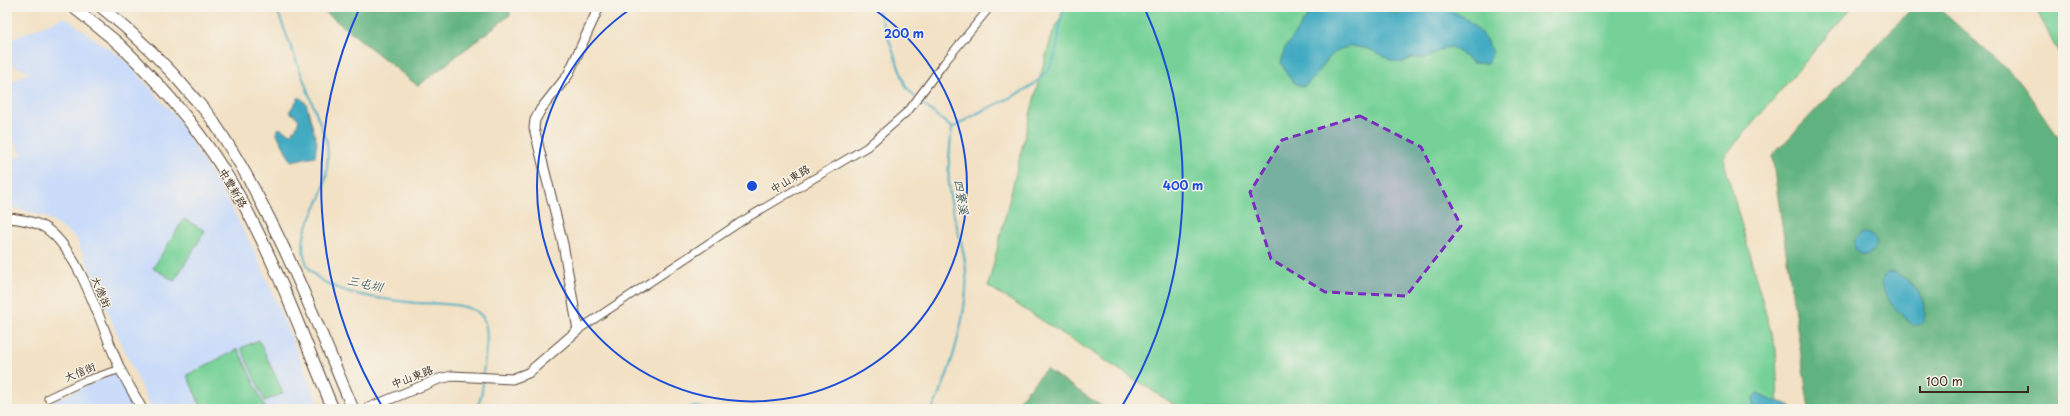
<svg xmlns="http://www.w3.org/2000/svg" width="2070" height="416" font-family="'Playpen Sans','LXGW WenKai TC',sans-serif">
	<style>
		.built { fill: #cadcf9 }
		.green { fill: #76d198; stroke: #587e5b }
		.forest { fill: #60b380; stroke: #4e6e4f }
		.water { fill: #42abc2; stroke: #3e6a70 }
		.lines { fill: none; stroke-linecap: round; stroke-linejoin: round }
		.stream { stroke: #42abc2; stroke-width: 2 }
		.minor-casing { stroke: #564537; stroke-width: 9 }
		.tertiary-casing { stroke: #564537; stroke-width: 11 }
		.primary-casing { stroke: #564537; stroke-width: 13 }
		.minor { stroke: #fff; stroke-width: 7 }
		.tertiary { stroke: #fff; stroke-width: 9 }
		.primary { stroke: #fff; stroke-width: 11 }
		.marked { fill: #7b2cbf; fill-opacity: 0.2; stroke: #7b2cbf; stroke-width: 3; stroke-dasharray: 8 5; stroke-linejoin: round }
		.ring { fill: none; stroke: #1d4ed8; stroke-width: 2 }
		.labels { text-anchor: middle; stroke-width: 3; stroke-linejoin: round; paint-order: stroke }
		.street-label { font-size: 11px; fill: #3b2a1e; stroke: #f7f3e8 }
		.water-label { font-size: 12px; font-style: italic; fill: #3d5757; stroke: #f7f3e8 }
		.centre { fill: #1d4ed8; stroke: #f7f3e8; stroke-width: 2 }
		.ring-label { font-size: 12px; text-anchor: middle; font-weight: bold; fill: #1d4ed8; stroke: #f7f3e8; stroke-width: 3; stroke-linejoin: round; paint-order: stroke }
	</style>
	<rect width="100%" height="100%" fill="#f7f3e8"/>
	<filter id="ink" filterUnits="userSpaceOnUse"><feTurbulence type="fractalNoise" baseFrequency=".025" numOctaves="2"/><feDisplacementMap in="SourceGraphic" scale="8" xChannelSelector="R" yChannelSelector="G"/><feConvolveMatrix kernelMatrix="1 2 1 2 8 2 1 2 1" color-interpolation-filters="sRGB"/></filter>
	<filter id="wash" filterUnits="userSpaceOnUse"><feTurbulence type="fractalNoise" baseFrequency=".012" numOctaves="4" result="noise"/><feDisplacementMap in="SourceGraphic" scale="16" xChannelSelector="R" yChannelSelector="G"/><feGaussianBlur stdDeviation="0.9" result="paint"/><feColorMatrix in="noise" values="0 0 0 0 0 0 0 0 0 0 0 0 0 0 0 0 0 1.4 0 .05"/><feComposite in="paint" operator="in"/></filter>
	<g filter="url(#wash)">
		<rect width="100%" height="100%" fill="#f2e1c4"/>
		<path class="built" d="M 64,17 L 125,60 L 177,118 L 230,205 L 256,254 L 321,409 L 152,409 L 127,356 L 76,238 L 46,217 L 7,205 L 7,161 L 23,155 L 7,131 L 7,85 L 30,72 L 15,66 L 7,59 L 7,41 Z
			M 118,371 L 138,409 L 37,409 Z"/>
		<path class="green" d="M 1066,7 L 1852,7 L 1723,158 L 1776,350 L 1778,409 L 1181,409 L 988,286 L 1037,87 L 1053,32 Z
			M 2035,7 L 2063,7 L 2063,61 Z
			M 184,219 L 205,231 L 174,281 L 153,268 Z
			M 259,340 L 283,393 L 265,401 L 241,348 Z
			M 238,349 L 266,409 L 202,409 L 187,375 Z"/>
		<path class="forest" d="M 319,7 L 509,7 L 510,15 L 418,86 Z
			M 1913,7 L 1937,7 L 2018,79 L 2063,144 L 2063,409 L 1809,409 L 1772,156 Z
			M 1046,369 L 1106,409 L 1011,409 Z"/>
		<path class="water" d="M 1314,7 L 1383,7 C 1397,20 1402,10 1416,7 C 1446,1 1473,19 1488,43 C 1493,51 1494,57 1486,64 L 1473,63 L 1452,47 L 1444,48 L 1427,58 L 1411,58 L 1402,63 C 1387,61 1380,53 1368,49 C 1326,38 1329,70 1303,87 C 1291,84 1287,74 1281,63 L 1285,48 Z
			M 299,97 L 306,103 L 317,143 L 315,156 L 291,161 L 276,132 L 279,128 L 290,134 L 296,128 L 299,120 L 295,115 L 289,112 Z
			M1854 244a11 11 0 1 1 22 0a11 11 0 1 1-22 0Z
			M 1894,272 C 1913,281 1931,301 1923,323 L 1914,326 C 1900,315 1884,299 1881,281 L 1887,273 Z
			M 1757,393 C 1763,394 1764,397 1769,399 C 1779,404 1784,399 1793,409 L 1753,409 L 1753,397 Z"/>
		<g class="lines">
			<path class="stream" d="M 276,7 L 327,142 C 329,161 327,179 321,196 C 312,218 298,234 305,259 C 313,294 387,300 417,303 C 434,304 474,302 483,318 C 491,333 484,359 483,375
				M 877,7 L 906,87 L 915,97
				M 1216,7 L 1224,13
				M 918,100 L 952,128 C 949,154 946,180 952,206 C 956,228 965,249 966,271 C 969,309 950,376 932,409
				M 952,128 C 963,122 973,115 984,110 C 1010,97 1043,87 1054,58 C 1061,41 1057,23 1064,7
				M 477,409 L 482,392 L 483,379
				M 685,409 L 693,406 L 707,409"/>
		</g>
	</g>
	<g filter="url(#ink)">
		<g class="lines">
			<g class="minor-casing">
				<path id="minor" d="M 578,330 L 742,221 L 867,147 L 909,110 L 944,63 L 990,7
					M 48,398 L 84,381 L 121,369"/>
			</g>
			<g class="tertiary-casing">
				<path id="tertiary" d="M 7,218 C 21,219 35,221 47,229 C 81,253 103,331 120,369 C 127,382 135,396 142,409
					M 366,409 L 439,379 L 452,376 L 512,379 L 528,373 L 578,330 L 563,244 L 534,128 L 535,120 L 541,109 L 568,75 L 599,7"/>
			</g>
			<g class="primary-casing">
				<path id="primary" d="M 73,7 C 89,20 105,32 120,45 C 165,88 207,139 238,194 C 276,262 303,337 333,409
					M 101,7 C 135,34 166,64 194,98 C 201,106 209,114 215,124 C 274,212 312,312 353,409"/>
			</g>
			<use href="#minor" class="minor"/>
			<use href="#tertiary" class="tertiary"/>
			<use href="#primary" class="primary"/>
		</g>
	</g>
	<path class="marked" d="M 1360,116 L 1421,147 L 1461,226 L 1406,296 L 1325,292 L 1271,259 L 1250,192 L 1282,140 Z"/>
	<g class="ring">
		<path d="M872 8A215 215 0 1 1 632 8"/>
		<path d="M383 408A431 431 0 0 1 360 7M1144 7A431 431 0 0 1 1121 408"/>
	</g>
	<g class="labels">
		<g class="street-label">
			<text transform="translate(790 179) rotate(-31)" y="4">中山東路</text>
			<text transform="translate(233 188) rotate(59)" y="4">中豐新路</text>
			<text transform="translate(101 292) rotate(67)" y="4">大德街</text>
			<text transform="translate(80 372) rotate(-22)" y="4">大信街</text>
			<text transform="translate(412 377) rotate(-21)" y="4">中山東路</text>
		</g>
		<g class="water-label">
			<text transform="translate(961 197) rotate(80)" y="4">四寮溪</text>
			<text transform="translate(365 284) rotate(12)" y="4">三屯圳</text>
		</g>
	</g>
	<circle cx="752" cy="186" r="6" class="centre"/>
	<g class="ring-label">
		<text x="904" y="38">200 m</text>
		<text x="1183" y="190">400 m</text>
	</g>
	<rect width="2070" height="416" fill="none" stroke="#f7f3e8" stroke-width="24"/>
	<path d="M1920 386v6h108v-6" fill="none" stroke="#3b2a1e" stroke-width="2"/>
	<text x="1926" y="386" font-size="12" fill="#3b2a1e" stroke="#f7f3e8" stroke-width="3" paint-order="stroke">100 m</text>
</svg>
